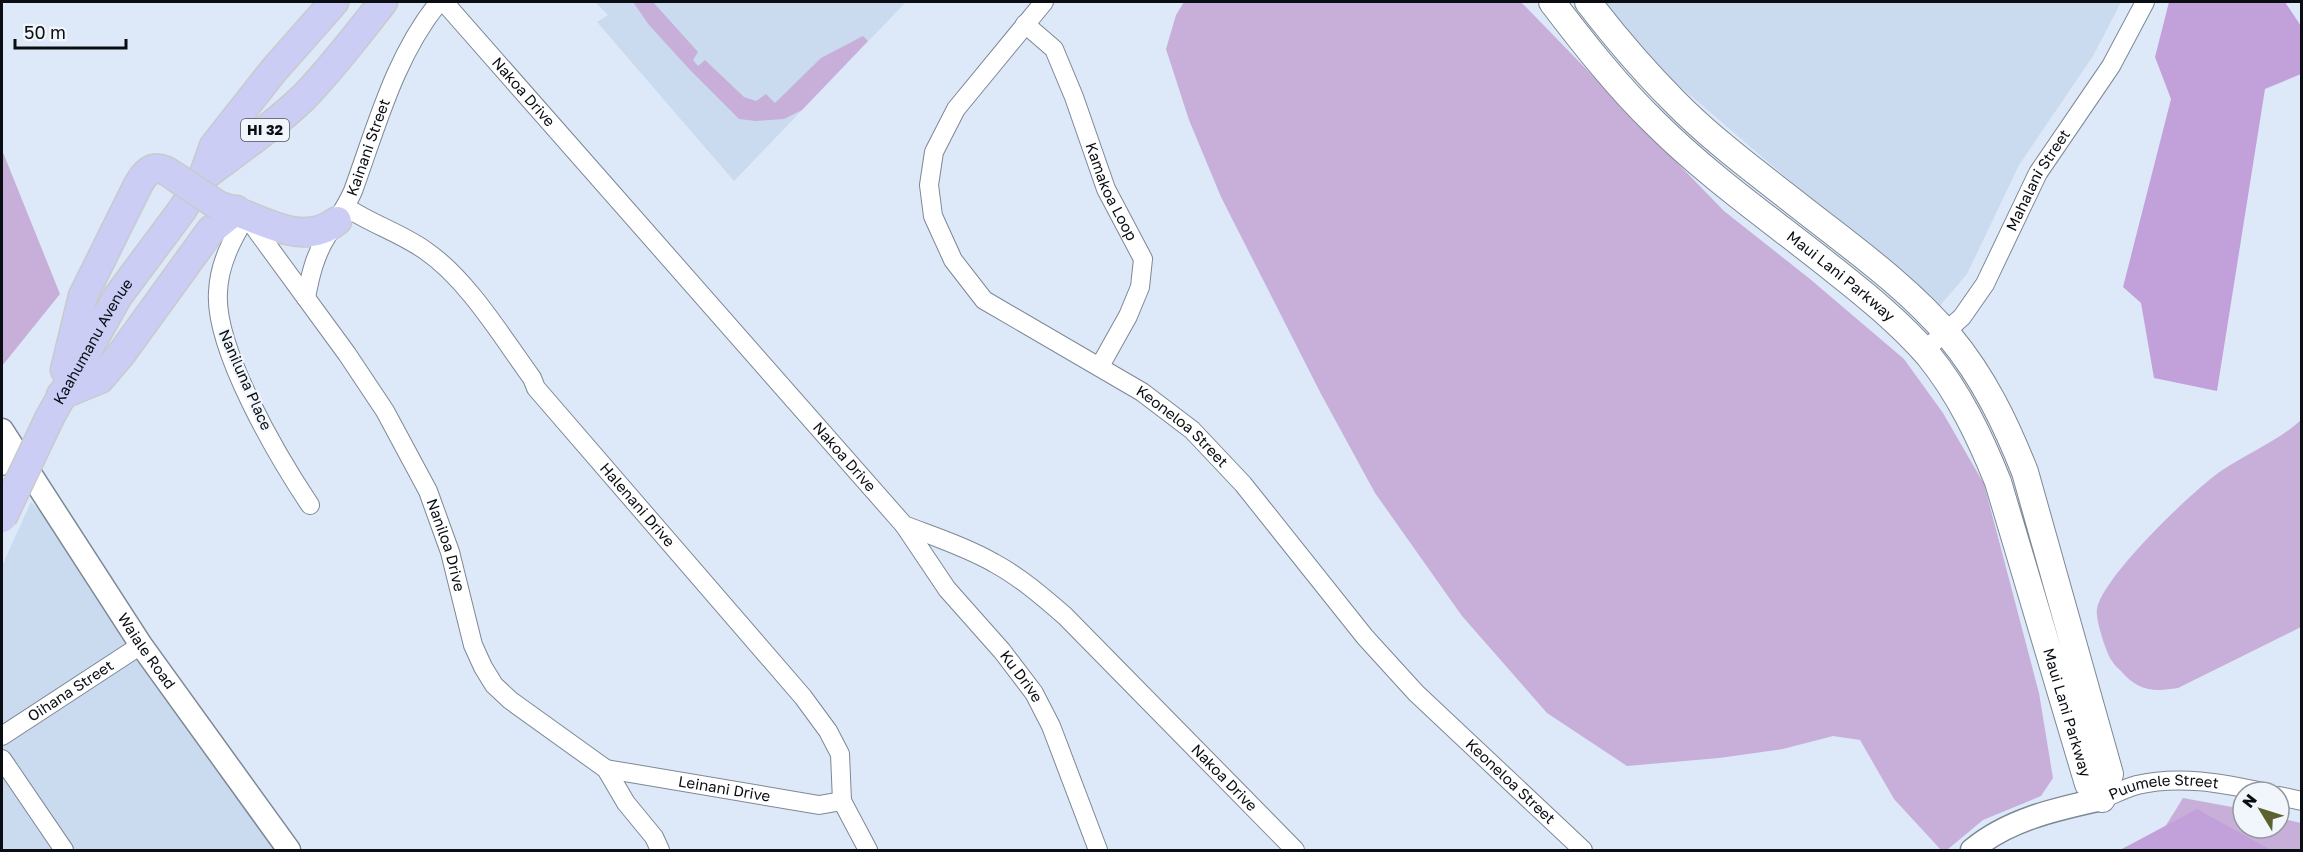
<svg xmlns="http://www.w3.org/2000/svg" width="2303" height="852" font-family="'Golos Text',sans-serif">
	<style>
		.built { fill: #cadaef }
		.green { fill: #c7afd9 }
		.forest { fill: #c2a1da }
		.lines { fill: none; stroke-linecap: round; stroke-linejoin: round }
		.minor-casing { stroke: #7d8896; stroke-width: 20 }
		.tertiary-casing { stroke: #7d8896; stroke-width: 25 }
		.secondary-casing { stroke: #7d8896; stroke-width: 28 }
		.primary-casing { stroke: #c9cacb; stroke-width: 31 }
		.minor { stroke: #fff; stroke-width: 18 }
		.tertiary { stroke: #fff; stroke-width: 22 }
		.secondary { stroke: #fff; stroke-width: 26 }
		.primary { stroke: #cbcdf5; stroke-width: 28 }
		.primary-bridge-casing { stroke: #c9cacb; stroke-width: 31; stroke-linecap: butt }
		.primary-bridge { stroke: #cbcdf5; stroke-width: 28 }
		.labels { text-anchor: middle; stroke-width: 4.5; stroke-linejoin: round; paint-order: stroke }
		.shield { fill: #f1f6fc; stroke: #4f5459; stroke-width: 1.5 }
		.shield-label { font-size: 14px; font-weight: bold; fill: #0a0e13 }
		.street-label { font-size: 15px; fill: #0a0e13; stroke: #f1f6fc }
	</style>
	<rect width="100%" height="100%" fill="#dde9f8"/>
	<path class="built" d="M 595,2 L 906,2 L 734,181 L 597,22 L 608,15 Z
		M 1598,2 L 2121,2 L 2093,56 L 2019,165 L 1967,274 L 1938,308 L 1655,65 Z
		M 31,502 L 42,513 L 135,651 L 277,850 L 2,850 L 2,566 Z"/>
	<path class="green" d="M 633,2 L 653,2 L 698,52 L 693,60 L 698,66 L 705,60 L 744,97 L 756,101 L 766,94 L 775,103 L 821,58 L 863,36 L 868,41 L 802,110 L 784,119 L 756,121 L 739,119 L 691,71 L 649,25 Z
		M 1184,2 L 1521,2 L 1724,211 L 1810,279 L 1904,359 L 1943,413 L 1984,484 L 2039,693 L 2053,778 L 2041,796 L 1983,820 L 1947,850 L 1941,850 L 1894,799 L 1860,740 L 1833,736 L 1783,749 L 1719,758 L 1627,766 L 1547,713 L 1462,616 L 1375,493 L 1321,394 L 1221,197 L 1189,120 L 1166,49 L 1176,15 Z
		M 2,150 L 60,294 L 2,366 Z
		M 2301,420 L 2301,627 L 2178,688 C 2153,692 2138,691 2121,671 C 2118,668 2114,665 2112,661 C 2106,653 2095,618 2097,609 C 2102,577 2196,487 2224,469 C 2250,452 2279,440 2301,420 Z
		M 2183,798 L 2243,809 L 2243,828 L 2279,828 L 2279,818 L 2301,823 L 2301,850 L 2164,850 L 2165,827 Z"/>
	<path class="forest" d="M 2169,2 L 2285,2 L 2301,26 L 2301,74 L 2265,89 L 2217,391 L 2154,378 L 2141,303 L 2123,287 L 2171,99 L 2155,57 Z
		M 2197,809 L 2271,850 L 2120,850 Z"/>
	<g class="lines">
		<g class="minor-casing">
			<g id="minor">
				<path id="s1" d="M 444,2 L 904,525 C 935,537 966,547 994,563 C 1020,577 1043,597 1065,616 L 1295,850"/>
				<path id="s2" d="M 1044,2 L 956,109 L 934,152 L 929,185 L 933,216 L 953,260 L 984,300 L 1142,392 L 1192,430 L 1243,484 L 1365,637 L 1416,693 L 1583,850"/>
				<path id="s3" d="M 1025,24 L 1054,49 L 1074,97 L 1106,189 L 1143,259 L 1140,287 L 1128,316 L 1100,366"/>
				<path id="s4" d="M 346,207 C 371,224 401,233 426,251 C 468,280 502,337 532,378 L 536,388 L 803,697 L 828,731 L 840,754 L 842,801 L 868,850"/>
				<path id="s5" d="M 306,298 C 310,276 315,255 327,236 C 336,221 346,207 353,191 C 377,125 395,56 439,2"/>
				<path id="s6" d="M 1924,351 L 1962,317 L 1985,284 L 2038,173 L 2111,66 L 2145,2"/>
				<path d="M 2,466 L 12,446"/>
				<path id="s7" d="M 310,505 C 278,457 214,349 218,292 C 219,264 232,240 246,216 L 347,354 L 385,411 L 428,491 L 450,552 L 473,645 L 483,667 L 494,685 L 510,700 L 606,769 L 626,803 L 654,837 L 660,850"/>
				<path id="s8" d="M 904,525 L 947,589 L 1002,651 L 1034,693 L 1051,726 L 1098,850"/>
				<path id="s9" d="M 2,736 L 141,645"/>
				<path d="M 2,759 L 64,850"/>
				<path id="s10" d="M 606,769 L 819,805 L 842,801"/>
				<path d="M 2279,796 L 2302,801"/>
				<path id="s11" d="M 2102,799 C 2114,794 2126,788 2137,785 C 2178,775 2222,783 2263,792"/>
			</g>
		</g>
		<g class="tertiary-casing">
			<g id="tertiary">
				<path id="s12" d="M 2,430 L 141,645 L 289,850"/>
				<path d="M 1972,850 C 2009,819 2057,809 2102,799"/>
			</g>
		</g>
		<g class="secondary-casing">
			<g id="secondary">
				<path id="s13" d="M 1552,2 C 1584,44 1617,86 1655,123 C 1709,177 1774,222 1834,270 C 1867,296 1900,323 1928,355 C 1959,393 1980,437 1998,482 L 2088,784 L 2102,799 L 2110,774 L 2025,472 C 2006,424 1984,378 1950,337 C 1909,288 1854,249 1803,209 C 1760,175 1713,141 1674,101 C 1643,70 1615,37 1588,2"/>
			</g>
		</g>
		<g class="primary-casing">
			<g id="primary">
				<path d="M 203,177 C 237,151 273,127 304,97 C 333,67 358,34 383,2"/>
				<path d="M 219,206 C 258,215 299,250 337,221"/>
				<path d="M 65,370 L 83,296 L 138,185 C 148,167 157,163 174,176"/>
				<path d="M 61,395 L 100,379 L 122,353 L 211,230 L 236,210"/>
				<path id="s14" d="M 50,417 L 118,296 L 182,210 L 203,177 L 214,146 L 274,70 L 334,2"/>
			</g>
		</g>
		<use href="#minor" class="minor"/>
		<use href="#tertiary" class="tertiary"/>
		<use href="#secondary" class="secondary"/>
		<use href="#primary" class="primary"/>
		<g class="primary-bridge-casing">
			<path id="primary-bridge" d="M 174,176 L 219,206
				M 2,518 L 50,417"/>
		</g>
		<use href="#primary-bridge" class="primary-bridge"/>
	</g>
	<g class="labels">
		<rect class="shield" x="241" y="119" width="48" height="22" rx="4.5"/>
		<g class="shield-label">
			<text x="265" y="135">HI 32</text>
		</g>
		<g class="street-label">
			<text dy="5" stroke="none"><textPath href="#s1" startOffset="120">Nakoa Drive</textPath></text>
			<text dy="5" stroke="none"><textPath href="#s5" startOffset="164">Kainani Street</textPath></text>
			<text dy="5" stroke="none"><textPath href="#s6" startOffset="208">Mahalani Street</textPath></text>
			<text dy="5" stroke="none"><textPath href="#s3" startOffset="192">Kamakoa Loop</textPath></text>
			<text dy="5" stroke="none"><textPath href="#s13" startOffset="400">Maui Lani Parkway</textPath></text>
			<text dy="5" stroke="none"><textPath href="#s14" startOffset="87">Kaahumanu Avenue</textPath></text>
			<text transform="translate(245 380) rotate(66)" y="5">Naniluna Place</text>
			<text dy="5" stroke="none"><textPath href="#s2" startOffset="586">Keoneloa Street</textPath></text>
			<text dy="5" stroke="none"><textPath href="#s1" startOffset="606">Nakoa Drive</textPath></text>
			<text dy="5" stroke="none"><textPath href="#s4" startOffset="423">Halenani Drive</textPath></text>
			<text dy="5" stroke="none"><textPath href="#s7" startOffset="704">Naniloa Drive</textPath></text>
			<text dy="5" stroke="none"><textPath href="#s12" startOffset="264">Waiale Road</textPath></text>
			<text dy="5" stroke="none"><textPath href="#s8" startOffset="192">Ku Drive</textPath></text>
			<text dy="5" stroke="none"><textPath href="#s9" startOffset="82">Oihana Street</textPath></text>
			<text dy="5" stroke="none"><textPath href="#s13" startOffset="904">Maui Lani Parkway</textPath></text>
			<text dy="5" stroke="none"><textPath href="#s1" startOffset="1110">Nakoa Drive</textPath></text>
			<text dy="5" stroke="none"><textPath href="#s2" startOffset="1071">Keoneloa Street</textPath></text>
			<text dy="5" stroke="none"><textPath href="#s10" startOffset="120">Leinani Drive</textPath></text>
			<text dy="5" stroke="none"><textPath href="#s11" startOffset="64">Puumele Street</textPath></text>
		</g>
	</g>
	<rect width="2303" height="852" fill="none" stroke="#0a0e13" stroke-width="6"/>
	<g transform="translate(2261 810) rotate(308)"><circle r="28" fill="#f1f6fc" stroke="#95999f" stroke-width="1.5"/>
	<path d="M0-4.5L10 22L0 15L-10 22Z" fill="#5d612e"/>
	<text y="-9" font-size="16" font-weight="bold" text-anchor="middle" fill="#0a0e13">N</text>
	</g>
	<path d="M15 39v9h111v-9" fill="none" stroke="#0a0e13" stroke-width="3"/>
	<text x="24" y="39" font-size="18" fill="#0a0e13" stroke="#f1f6fc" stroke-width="4.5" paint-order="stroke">50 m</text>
</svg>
